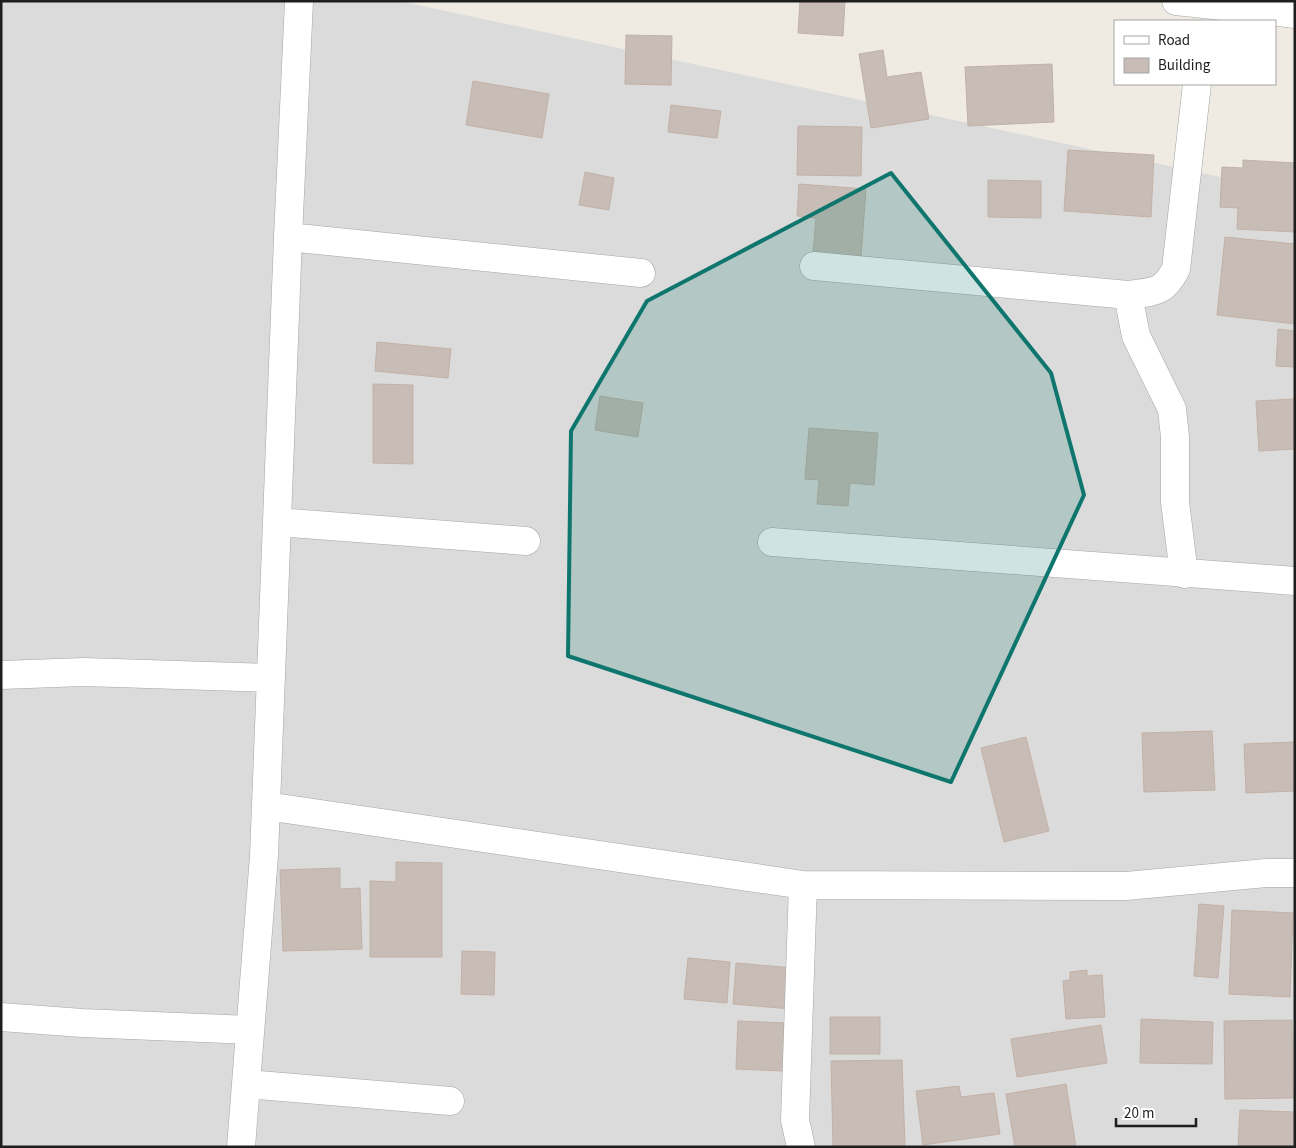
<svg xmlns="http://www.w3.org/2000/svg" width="1296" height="1148" font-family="'Source Sans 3',sans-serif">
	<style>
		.residential { fill: #dcdbdb }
		.building { fill: #c7bdb6; stroke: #c2b1a5 }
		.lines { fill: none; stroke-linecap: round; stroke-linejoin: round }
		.minor-casing { stroke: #a5a5a5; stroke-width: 29 }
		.minor { stroke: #fff; stroke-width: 28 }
		.marked { fill: #0f766e; fill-opacity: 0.2; stroke: #0f766e; stroke-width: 4; stroke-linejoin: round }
	</style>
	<rect width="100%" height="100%" fill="#efebe3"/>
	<path class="residential" d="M 1,1 L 399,1 L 1295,193 L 1295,1147 L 1,1147 Z"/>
	<path class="building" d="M 800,1 L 845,1 L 843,36 L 798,33 Z
		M 626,35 L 672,36 L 671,85 L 625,84 Z
		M 883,50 L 887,77 L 921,72 L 929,119 L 871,128 L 859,54 Z
		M 1052,64 L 1054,122 L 968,126 L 965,67 Z
		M 473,81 L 549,94 L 542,138 L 466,125 Z
		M 671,105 L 721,111 L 717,138 L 668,132 Z
		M 798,126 L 862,127 L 861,176 L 797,175 Z
		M 1068,150 L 1154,155 L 1151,217 L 1064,211 Z
		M 1243,160 L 1295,163 L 1295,232 L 1237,229 L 1238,208 L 1220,207 L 1222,167 L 1243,168 Z
		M 585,172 L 614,178 L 609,210 L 579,205 Z
		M 988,180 L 1041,181 L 1041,218 L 988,217 Z
		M 799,184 L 866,189 L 861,257 L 813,253 L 816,218 L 797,216 Z
		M 1225,237 L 1295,244 L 1295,324 L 1217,315 Z
		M 1278,329 L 1295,331 L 1295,367 L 1276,366 Z
		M 377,342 L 451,349 L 448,378 L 375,371 Z
		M 373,384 L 413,385 L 413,464 L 373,463 Z
		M 600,396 L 643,403 L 638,437 L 595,430 Z
		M 1295,399 L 1295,449 L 1259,451 L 1256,401 Z
		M 809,428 L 878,433 L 874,485 L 850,483 L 848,506 L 817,504 L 819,480 L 805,479 Z
		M 1212,731 L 1215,790 L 1144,792 L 1142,733 Z
		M 1026,737 L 1049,831 L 1004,842 L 981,748 Z
		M 1295,742 L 1295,791 L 1246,793 L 1244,744 Z
		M 396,862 L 442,863 L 442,957 L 370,957 L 370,881 L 396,882 Z
		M 340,868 L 340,889 L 360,888 L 362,949 L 283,951 L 280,870 Z
		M 1199,904 L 1224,906 L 1218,978 L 1194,976 Z
		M 1232,910 L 1293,913 L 1290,997 L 1229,994 Z
		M 462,951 L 495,952 L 494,995 L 461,994 Z
		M 688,958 L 730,962 L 727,1003 L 684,999 Z
		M 736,963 L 793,968 L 791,1009 L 733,1004 Z
		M 1087,970 L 1087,976 L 1102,975 L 1105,1017 L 1066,1019 L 1063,981 L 1070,980 L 1070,972 Z
		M 830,1017 L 880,1017 L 880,1054 L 830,1054 Z
		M 1141,1019 L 1213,1022 L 1212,1064 L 1140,1063 Z
		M 1292,1020 L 1293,1098 L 1225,1099 L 1224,1021 Z
		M 738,1021 L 785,1023 L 783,1071 L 736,1069 Z
		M 1101,1025 L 1107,1063 L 1017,1077 L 1011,1039 Z
		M 902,1060 L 905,1147 L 833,1147 L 831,1061 Z
		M 1066,1084 L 1076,1147 L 1015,1147 L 1006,1094 Z
		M 959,1086 L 961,1097 L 994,1093 L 1000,1134 L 923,1145 L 916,1091 Z
		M 1240,1110 L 1295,1112 L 1295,1147 L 1238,1147 Z"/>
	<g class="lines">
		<g class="minor-casing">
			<path id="minor" d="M 1176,1 L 1295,14
				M 288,237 L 641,273
				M 814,266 L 1128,295 C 1154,291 1163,294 1176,269 L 1197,84
				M 1128,295 L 1136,336 L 1172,409 L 1175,437 L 1175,502 L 1184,574
				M 277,522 L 526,541
				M 772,542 L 1295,581
				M 1,675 L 84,672 L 271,678
				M 266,806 L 803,885 L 1126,886 L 1266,873 L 1295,873
				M 1,1017 L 82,1023 L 250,1030
				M 246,1084 L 450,1101
				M 241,1147 L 264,856 L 288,237 L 299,1
				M 801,1147 L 795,1120 L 803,885"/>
		</g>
		<use href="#minor" class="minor"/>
	</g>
	<path class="marked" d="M 891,173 L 1051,373 L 1084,495 L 951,782 L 568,656 L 571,431 L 647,301 Z"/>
	<rect width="1296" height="1148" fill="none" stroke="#1e1e1e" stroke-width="5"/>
	<rect x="1114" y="20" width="162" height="65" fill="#ffffff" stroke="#a5a5a5"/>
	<rect x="1124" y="36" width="25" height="8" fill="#ffffff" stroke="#a5a5a5"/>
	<text x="1158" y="45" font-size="15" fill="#1e1e1e">Road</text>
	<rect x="1124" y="58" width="25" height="15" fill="#c7bdb6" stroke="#a5a5a5"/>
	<text x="1158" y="70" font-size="15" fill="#1e1e1e">Building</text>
	<path d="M1116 1118v8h80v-8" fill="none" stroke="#1e1e1e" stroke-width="2.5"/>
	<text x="1124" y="1118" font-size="15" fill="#1e1e1e" stroke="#ffffff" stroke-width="4" paint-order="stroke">20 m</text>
</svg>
